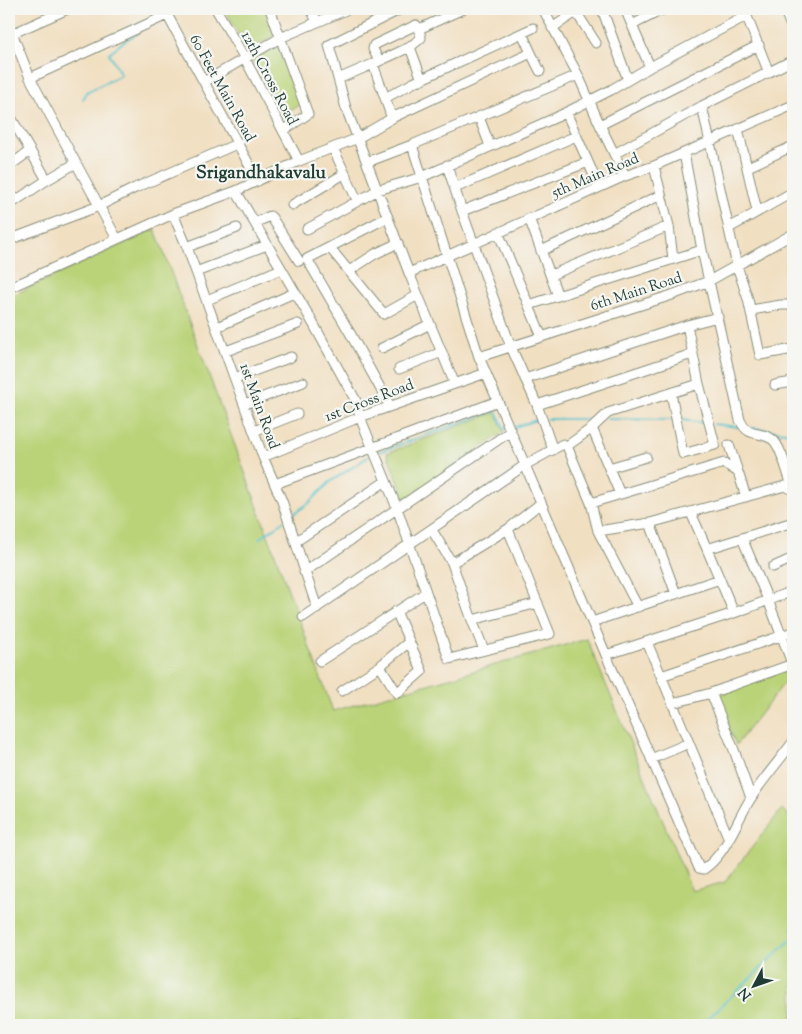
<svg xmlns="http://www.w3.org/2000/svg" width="802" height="1034" font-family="'Sorts Mill Goudy',serif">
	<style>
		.green { fill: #bad378; stroke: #6c8856 }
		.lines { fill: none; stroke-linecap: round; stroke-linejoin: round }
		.stream { stroke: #55c3cc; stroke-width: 2 }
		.minor-casing { stroke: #888e7a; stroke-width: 11 }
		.minor { stroke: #fff; stroke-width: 9 }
		.labels { text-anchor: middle; stroke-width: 4.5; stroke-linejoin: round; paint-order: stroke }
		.street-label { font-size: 15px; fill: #1f3d34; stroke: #f6f6f2 }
		.quarter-label { font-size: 18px; font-weight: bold; fill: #1f3d34; stroke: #f6f6f2 }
	</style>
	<rect width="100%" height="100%" fill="#f6f6f2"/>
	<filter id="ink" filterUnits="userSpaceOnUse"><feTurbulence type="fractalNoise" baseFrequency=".02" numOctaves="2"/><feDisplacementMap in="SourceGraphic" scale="10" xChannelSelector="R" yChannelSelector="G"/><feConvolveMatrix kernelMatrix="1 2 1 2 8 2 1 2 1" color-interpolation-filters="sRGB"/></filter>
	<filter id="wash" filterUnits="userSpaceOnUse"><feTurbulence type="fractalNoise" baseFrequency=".0096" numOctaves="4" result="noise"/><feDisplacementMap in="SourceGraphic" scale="20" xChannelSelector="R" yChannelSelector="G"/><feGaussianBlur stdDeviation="1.12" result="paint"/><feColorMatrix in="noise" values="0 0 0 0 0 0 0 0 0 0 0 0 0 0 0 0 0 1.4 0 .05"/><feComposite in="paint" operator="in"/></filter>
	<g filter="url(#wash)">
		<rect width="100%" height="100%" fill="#f1dfc1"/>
		<path class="green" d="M 225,9 L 267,9 L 276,36 L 247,50 Z
			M 278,46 L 301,105 L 282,113 L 252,59 Z
			M 155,229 L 333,711 L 587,639 L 692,891 L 725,882 L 782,809 L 793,820 L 793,1025 L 9,1025 L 9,297 Z
			M 496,412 L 504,432 L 405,499 L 387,453 Z
			M 790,668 L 792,673 L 736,745 L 716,696 Z"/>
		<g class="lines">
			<path class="stream" d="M 156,9 L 159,15
				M 83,99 L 87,92 L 121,75 L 109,53 L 127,39 L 137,34
				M 547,419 L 597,419
				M 607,419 L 672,420
				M 682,420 L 704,423
				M 714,424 L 738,427
				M 515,427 L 539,419
				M 752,428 L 793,433
				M 379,452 L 496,410 L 505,430
				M 292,515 L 309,503 L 330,482 L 371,455
				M 259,539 L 284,521
				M 793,801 L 789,806 L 793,810
				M 701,1025 L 793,938"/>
		</g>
	</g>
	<g filter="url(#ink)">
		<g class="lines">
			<g class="minor-casing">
				<path id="minor" d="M 164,9 L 258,181
					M 216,9 L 244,57 L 299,161
					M 270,9 L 308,114 L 283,131
					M 311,9 L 317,22
					M 543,9 L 578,75 L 600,125 L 625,176
					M 602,9 L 628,80
					M 744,9 L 769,73
					M 784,9 L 793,31
					M 399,10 L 329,45 L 346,108 L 409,273 L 454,382
					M 576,12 L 596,43
					M 632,25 L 664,9
					M 552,28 L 576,12 L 574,9
					M 12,33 L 30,78 L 117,239
					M 9,35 L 68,9
					M 410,47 L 421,38 L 419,29
					M 531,53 L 540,71
					M 379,61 L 373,49 L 374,45 L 416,25 L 419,29 L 463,9
					M 650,67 L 746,16
					M 30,78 L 167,15
					M 338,79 L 373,64
					M 204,82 L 280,38 L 348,9
					M 385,98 L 373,64 L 410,47 L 422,80
					M 702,106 L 737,266 L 748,299 L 760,355 L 793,349
					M 566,112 L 599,187
					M 9,114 L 47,180 L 9,205
					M 394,117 L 531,53 L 522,33
					M 479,117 L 490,146
					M 600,125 L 759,45
					M 738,129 L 757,211
					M 412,145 L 479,357 L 606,655 L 699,868 L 704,869 C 727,853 736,821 751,798 C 763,779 779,761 793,742
					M 333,148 L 357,200
					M 684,153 L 702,250 L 740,420 C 749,439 758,430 772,439 C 781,445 789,478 793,489
					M 614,154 L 702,106 L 793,60
					M 367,162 L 412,145 L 578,75
					M 447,165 L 462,211 L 511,347 L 537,405 L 553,450
					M 9,166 L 30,151
					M 654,166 L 669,226 L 673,259
					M 748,167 L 793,146
					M 47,180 L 76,163
					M 455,188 L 576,136
					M 236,191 L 309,316 L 356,401 L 360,417 L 397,508 L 449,659 L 550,634 L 508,529
					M 292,205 L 344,174
					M 462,211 L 588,162
					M 173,214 L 187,247 L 263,457 L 282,501 L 317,608
					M 388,217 L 307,259 L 350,333 L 390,406
					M 529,218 L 558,296
					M 255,223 L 270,216 L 272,218 L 299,261
					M 729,228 L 793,192
					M 307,229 L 378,190 L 422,177 L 557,117 L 611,90 L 650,67 L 625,9
					M 498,232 L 542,337
					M 9,240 L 99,206 L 135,188 L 239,143
					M 187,247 L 237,228
					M 330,248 L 384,314 L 418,295
					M 541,251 L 661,195
					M 349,271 L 375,254 L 398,243
					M 196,272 L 267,245
					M 409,273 L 625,176 L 654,166 L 793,105
					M 551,275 L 669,226
					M 9,288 L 173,214 L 236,191 L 299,161 L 358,138 L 394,117 L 390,113 L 385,98 L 413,83 L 533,28
					M 207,300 L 281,269
					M 529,305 L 702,250
					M 751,310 L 781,305 L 793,305
					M 217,327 L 294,293
					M 382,348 L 430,324
					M 226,351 L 298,324
					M 479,357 L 672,295 L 709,281 L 793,234
					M 399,369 L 442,352
					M 235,378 L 291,357
					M 525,379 L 687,325
					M 775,385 L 793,382
					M 671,393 L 683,454 L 715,445 L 699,384
					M 245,404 L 303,382
					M 537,405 L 692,354
					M 592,428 L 620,494
					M 254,431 L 297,414
					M 729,445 L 738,472
					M 567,446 L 592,428 L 608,413 L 699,384 L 687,325 L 718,317
					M 263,457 L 360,417 L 486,373
					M 609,468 L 646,457
					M 275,484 L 498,401
					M 591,503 L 724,463 L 738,472 L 746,497
					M 691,513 L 707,549 L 742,538
					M 793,522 L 742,538 L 768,600 L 793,666
					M 650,523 L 676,594
					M 432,530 L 452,563 L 472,620 L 484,650
					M 598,531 L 650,523 L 785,486 L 793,490
					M 295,542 L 386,481
					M 707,549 L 734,613
					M 452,563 L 508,529 L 541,503
					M 773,567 L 793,558
					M 304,572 L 511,431
					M 303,617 L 525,465 L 563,444 L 567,446 L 591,503 L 598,531 L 638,607
					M 472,620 L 538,603
					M 592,622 L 720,579
					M 647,642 L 729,839
					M 606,655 L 734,613 L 793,591
					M 320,661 L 425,593
					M 380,666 L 409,642
					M 661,676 L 793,632
					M 342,691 L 380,666 L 397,693 L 422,671 L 396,611
					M 711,693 L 734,750 L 751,798
					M 673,703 L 711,693 L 793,664
					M 651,759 L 689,743"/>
			</g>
			<use href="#minor" class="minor"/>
		</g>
	</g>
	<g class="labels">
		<g class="street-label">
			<text transform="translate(270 78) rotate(62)" y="5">12th Cross Road</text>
			<text transform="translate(223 88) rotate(61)" y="5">60 Feet Main Road</text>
			<text transform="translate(595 175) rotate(-23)" y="5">5th Main Road</text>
			<text transform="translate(636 291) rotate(-18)" y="5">6th Main Road</text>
			<text transform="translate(369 400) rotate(-21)" y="5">1st Cross Road</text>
			<text transform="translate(260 406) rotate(70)" y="5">1st Main Road</text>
		</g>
		<g class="quarter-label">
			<text x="261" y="178">Srigandhakavalu</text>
		</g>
	</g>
	<rect width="802" height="1034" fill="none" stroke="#f6f6f2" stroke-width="30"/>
	<g transform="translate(754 986) rotate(229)" stroke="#f6f6f2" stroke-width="4" paint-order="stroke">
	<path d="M0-4L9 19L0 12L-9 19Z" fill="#1f3d34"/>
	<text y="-8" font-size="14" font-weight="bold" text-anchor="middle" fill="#1f3d34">N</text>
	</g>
</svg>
